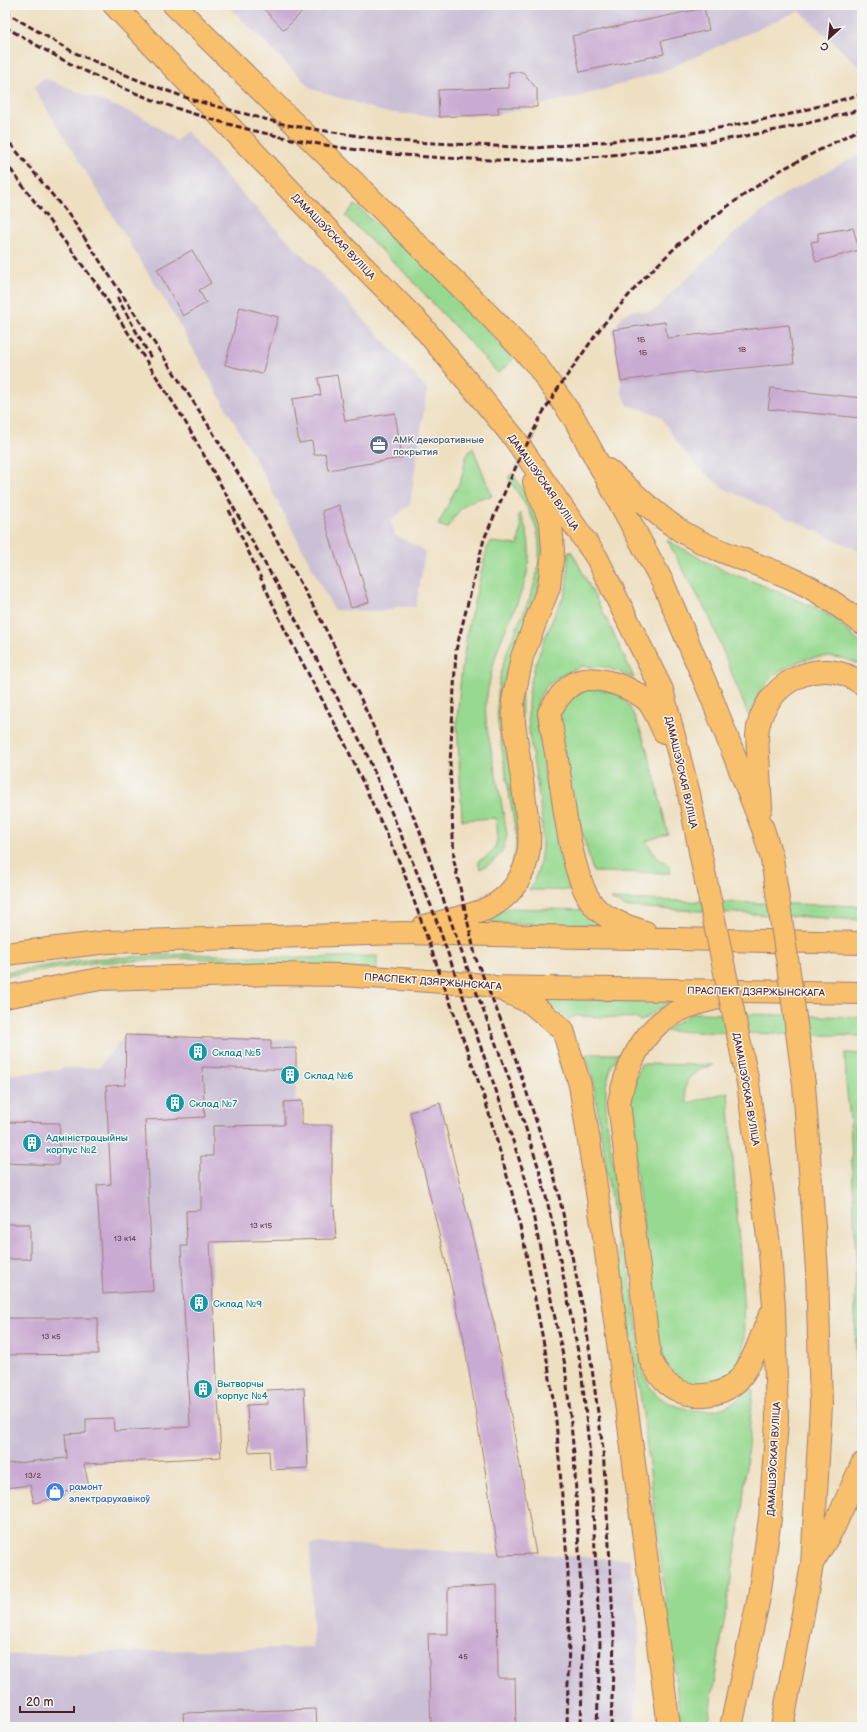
<svg xmlns="http://www.w3.org/2000/svg" width="867" height="1732" font-family="'Balsamiq Sans',sans-serif">
	<style>
		.industrial { fill: #cbbfd5 }
		.green { fill: #97d990; stroke: #707c5e }
		.building { fill: #c9aad2 }
		.lines { fill: none; stroke-linecap: round; stroke-linejoin: round }
		.primary-casing { stroke: #9c7f76; stroke-width: 24 }
		.primary { stroke: #f8bf6c; stroke-width: 22 }
		.rail { stroke: #4a1f2b; stroke-width: 3; stroke-dasharray: 6 3; stroke-linecap: butt }
		.primary-bridge-casing { stroke: #9c7f76; stroke-width: 24; stroke-linecap: butt }
		.primary-bridge { stroke: #f8bf6c; stroke-width: 22 }
		.labels { text-anchor: middle; stroke-width: 3; stroke-linejoin: round; paint-order: stroke }
		.number-label { font-size: 8px; fill: #6a4255 }
		.street-label { font-size: 10px; fill: #4a1f2b; stroke: #f6f6f2 }
		.service-label { font-size: 10px; fill: #4e5e75; stroke: #f6f6f2; text-anchor: start }
		.culture-label { font-size: 10px; fill: #0d838f; stroke: #f6f6f2; text-anchor: start }
		.shop-label { font-size: 10px; fill: #366cbe; stroke: #f6f6f2; text-anchor: start }
	</style>
	<rect width="100%" height="100%" fill="#f6f6f2"/>
	<filter id="ink" filterUnits="userSpaceOnUse"><feTurbulence type="fractalNoise" baseFrequency=".025" numOctaves="2"/><feDisplacementMap in="SourceGraphic" scale="8" xChannelSelector="R" yChannelSelector="G"/><feConvolveMatrix kernelMatrix="1 2 1 2 8 2 1 2 1" color-interpolation-filters="sRGB"/></filter>
	<filter id="wash" filterUnits="userSpaceOnUse"><feTurbulence type="fractalNoise" baseFrequency=".012" numOctaves="4" result="noise"/><feDisplacementMap in="SourceGraphic" scale="16" xChannelSelector="R" yChannelSelector="G"/><feGaussianBlur stdDeviation="0.9" result="paint"/><feColorMatrix in="noise" values="0 0 0 0 0 0 0 0 0 0 0 0 0 0 0 0 0 1.4 0 .05"/><feComposite in="paint" operator="in"/></filter>
	<g filter="url(#wash)">
		<rect width="100%" height="100%" fill="#eedfc1"/>
		<path class="industrial" d="M 227,5 L 862,5 L 862,69 L 799,11 L 661,72 L 581,96 L 499,114 L 439,117 L 384,112 L 312,89 Z
			M 43,78 L 143,117 L 176,141 L 186,131 L 249,201 L 339,292 L 427,389 L 410,504 L 391,521 L 395,535 L 422,549 L 425,553 L 416,607 L 397,607 L 385,611 L 334,610 L 267,481 L 177,320 L 34,88 Z
			M 862,153 L 862,552 L 723,488 L 702,471 L 678,444 L 661,417 L 656,414 L 628,405 L 621,392 L 621,381 L 613,330 L 624,314 L 635,310 L 645,312 L 657,309 L 668,296 L 728,239 L 783,195 Z
			M 126,1035 L 295,1040 L 296,1125 L 332,1125 L 332,1183 L 336,1239 L 211,1242 L 221,1457 L 67,1465 L 61,1482 L 5,1488 L 5,1075 L 59,1070 L 64,1068 L 99,1067 Z
			M 310,1544 L 346,1544 L 499,1555 L 536,1554 L 631,1560 L 640,1633 L 634,1727 L 318,1727 L 318,1725 L 355,1724 L 354,1689 L 355,1724 L 317,1723 L 317,1727 L 5,1727 L 5,1655 L 313,1647 Z"/>
		<path class="green" d="M 355,205 L 438,278 L 474,315 L 513,360 L 498,373 L 403,271 L 345,216 Z
			M 473,448 L 492,496 C 468,499 459,507 448,528 L 438,525 C 443,515 448,506 452,496 C 455,490 459,485 461,479 C 466,467 462,457 473,448 Z
			M 512,473 L 533,504 L 542,521 L 545,569 L 521,639 L 523,822 L 513,879 L 508,873 C 513,860 517,849 516,834 L 499,731 C 496,710 497,686 503,665 C 516,618 548,582 537,531 C 532,511 518,494 508,477 Z
			M 520,513 C 544,566 516,599 498,648 C 493,664 489,683 486,701 C 484,719 489,737 492,755 C 497,782 503,808 507,835 C 503,854 498,860 480,869 L 478,861 C 499,853 499,838 496,818 L 462,820 L 457,720 L 461,675 L 468,627 L 487,549 L 490,542 L 518,545 L 521,526 L 518,515 Z
			M 667,540 L 716,567 L 762,585 L 814,607 L 834,618 L 862,645 L 862,666 C 830,647 784,658 762,689 C 757,697 753,708 749,717 L 710,618 Z
			M 568,552 L 572,552 L 608,622 L 634,678 L 606,667 L 582,666 L 556,678 L 546,687 L 539,697 L 536,710 L 544,772 L 573,890 L 529,890 C 560,841 527,763 528,709 C 528,676 542,646 554,616 C 558,607 564,598 566,588 C 568,576 568,564 568,552 Z
			M 590,688 C 598,689 615,692 620,696 C 644,714 660,803 668,834 L 646,841 L 656,857 L 669,865 L 671,873 L 593,872 L 577,813 L 559,728 L 561,707 L 569,697 Z
			M 611,899 L 862,906 L 862,920 L 626,907 Z
			M 508,908 L 587,910 L 609,925 L 491,923 L 490,919 Z
			M 189,954 L 300,958 L 377,956 L 377,969 L 191,958 L 94,963 L 5,976 L 5,972 L 91,959 Z
			M 543,998 L 671,1001 L 641,1021 L 634,1018 L 576,1016 L 569,1019 Z
			M 693,1013 L 862,1017 L 862,1036 L 662,1031 Z
			M 845,1053 L 862,1054 L 862,1092 L 858,1105 L 856,1127 L 862,1253 L 862,1428 L 858,1437 L 855,1310 L 856,1259 L 850,1119 L 846,1083 Z
			M 586,1054 L 621,1054 L 612,1064 L 606,1085 L 606,1116 L 644,1374 C 647,1381 651,1390 657,1395 C 675,1410 710,1417 731,1404 C 738,1400 744,1394 751,1389 L 753,1391 L 742,1511 L 707,1727 L 681,1727 L 643,1414 L 593,1080 Z
			M 641,1064 L 713,1065 C 693,1071 679,1080 688,1103 L 728,1092 L 743,1297 L 744,1338 L 743,1351 L 736,1372 L 714,1386 C 680,1382 678,1385 660,1354 L 627,1102 Z"/>
		<g id="blocks">
			<path class="building" d="M 260,5 L 309,5 L 284,30 Z
				M 704,8 L 709,30 L 661,41 L 664,54 L 580,72 L 572,36 Z
				M 509,72 L 523,72 L 537,89 L 537,107 L 498,107 L 499,114 L 439,117 L 438,90 L 509,88 Z
				M 853,228 L 859,250 L 816,262 L 811,242 L 818,241 L 818,233 Z
				M 192,250 L 211,283 L 199,290 L 206,303 L 183,316 L 157,269 Z
				M 240,307 L 278,317 L 262,374 L 225,365 Z
				M 665,322 L 667,338 L 789,325 L 794,363 L 694,373 L 693,371 L 621,381 L 613,330 Z
				M 337,375 L 345,421 L 395,413 L 402,458 L 328,470 L 325,453 L 314,455 L 312,441 L 299,443 L 292,399 L 321,395 L 318,378 Z
				M 771,388 L 862,398 L 862,418 L 768,409 Z
				M 339,505 L 369,602 L 351,608 L 322,511 Z
				M 126,1035 L 271,1040 L 271,1049 L 296,1048 L 296,1070 L 202,1067 L 205,1117 L 145,1120 L 153,1291 L 103,1294 L 97,1185 L 111,1184 L 106,1086 L 125,1085 Z
				M 302,1101 L 302,1125 L 332,1125 L 332,1206 L 334,1206 L 336,1239 L 210,1242 L 221,1457 L 84,1464 L 89,1487 L 64,1492 L 65,1496 L 34,1503 L 30,1485 L 5,1488 L 5,1464 L 67,1458 L 65,1434 L 86,1433 L 86,1419 L 113,1418 L 114,1431 L 190,1427 L 181,1246 L 187,1246 L 186,1211 L 201,1210 L 201,1156 L 213,1156 L 213,1126 L 284,1125 L 284,1102 Z
				M 440,1103 L 495,1328 L 536,1554 L 499,1555 L 463,1335 L 410,1112 Z
				M 5,1122 L 60,1123 L 58,1165 L 5,1163 Z
				M 5,1224 L 30,1224 L 30,1259 L 5,1259 Z
				M 5,1318 L 98,1318 L 98,1354 L 5,1355 Z
				M 304,1388 L 308,1468 L 270,1470 L 269,1451 L 249,1452 L 247,1405 L 267,1404 L 267,1390 Z
				M 497,1585 L 498,1678 L 515,1678 L 516,1727 L 431,1727 L 428,1634 L 448,1634 L 448,1588 Z
				M 316,1709 L 317,1727 L 184,1727 L 183,1713 Z"/>
		</g>
	</g>
	<g filter="url(#ink)">
		<use href="#blocks" fill-opacity="0" stroke="#9c7f76" stroke-width="1"/>
		<g class="lines">
			<g class="primary-casing">
				<path id="primary" d="M 114,5 L 350,253 L 421,325 L 515,439 L 597,558 L 662,690 L 689,794 L 702,862
					M 174,5 L 485,311 L 536,364 L 575,420 L 663,583 L 711,696 L 763,829 L 772,859
					M 608,470 C 631,490 653,513 678,529 C 713,552 755,562 793,579 C 818,590 840,607 862,623
					M 761,808 L 757,735 C 761,685 819,651 862,684
					M 424,926 C 444,921 465,917 484,910 C 517,896 532,864 529,830 L 514,723 L 513,701 L 522,657 L 549,587 L 553,551 L 551,523 L 534,482
					M 645,932 C 630,927 611,921 598,910 C 573,888 565,812 560,779 C 557,757 553,735 549,713 C 568,678 585,672 622,686 C 631,690 644,696 650,704 C 655,712 660,723 664,732
					M 5,954 L 108,942 L 402,933 L 862,943
					M 502,990 L 531,1003 L 563,1030 L 580,1085 L 603,1230 L 669,1727
					M 5,997 L 100,979 L 275,974 L 342,975 L 487,985 L 494,987 L 862,993
					M 723,997 C 706,1001 689,1005 673,1014 C 642,1030 625,1070 619,1103 L 650,1359 C 656,1371 663,1383 675,1389 C 695,1400 725,1396 740,1378 C 754,1361 761,1336 770,1315
					M 813,1562 L 834,1527 L 862,1464
					M 731,1727 L 759,1597 L 770,1518 L 777,1420 L 774,1307 L 770,1253 L 748,1083
					M 782,1727 L 812,1565 L 821,1405 L 817,1271 L 804,1084"/>
			</g>
			<use href="#primary" class="primary"/>
			<path class="rail" d="M 5,12 L 73,52 L 140,81 L 193,100 L 287,125 L 392,141 L 536,148 L 687,134 L 787,115 L 862,94
				M 5,27 C 32,42 59,59 87,72 C 207,129 339,155 471,159 C 491,160 512,161 533,161 C 579,159 625,154 670,148 C 735,139 799,127 862,109
				M 5,137 L 72,219 L 202,415 L 254,499 L 321,620 L 360,697 L 418,826 L 464,959 L 514,1092 L 539,1169 L 554,1229 L 581,1367 L 590,1456 L 600,1644 L 597,1727
				M 5,162 L 98,286 L 183,418 L 281,592 L 365,750 L 432,908 L 498,1096 L 525,1177 L 565,1365 L 574,1454 L 583,1629 L 581,1727
				M 117,297 L 151,358
				M 229,510 L 285,630 L 342,737 L 403,870 L 485,1100 L 512,1193 L 524,1243 L 548,1365 L 556,1420 L 568,1572 L 569,1637 L 567,1727
				M 611,1727 L 614,1640 L 609,1545 L 603,1449 L 585,1318 L 564,1218 L 554,1175 L 511,1045 L 476,959 L 454,861 L 450,764 L 456,650 L 484,539 L 518,462 L 542,414 L 559,387 L 602,326 L 644,278 L 680,243 L 728,206 L 779,171 L 862,128"/>
			<g class="primary-bridge-casing">
				<path id="primary-bridge" d="M 772,859 L 788,965 L 804,1084
					M 702,862 L 748,1083"/>
			</g>
			<use href="#primary-bridge" class="primary-bridge"/>
		</g>
	</g>
	<defs>
		<g id="office-disc" transform="scale(1)"><circle r="9.5" fill="#5c6f8a" stroke="#f6f6f2"/><path d="M-6-3h4V-5.5h4V-3h4V5H-6ZM-1-4.5V-3h2v-1.5ZM-6 0V1H6V0Z" fill="#fff"/></g>
		<g id="building-disc" transform="scale(1)"><circle r="9.5" fill="#0f9aa8" stroke="#f6f6f2"/><path d="M-4-6H4V6H1V3H-1V6H-4ZM-2.5-4.3h1.7v1.8h-1.7ZM.8-4.3h1.7v1.8H.8ZM-2.5-1h1.7V.8h-1.7ZM.8-1h1.7V.8H.8Z" fill="#fff"/></g>
		<g id="shop-disc" transform="scale(1)"><circle r="9.5" fill="#3f7fe0" stroke="#f6f6f2"/><path d="M-5-2.5h2.3a2.7 3.5 0 0 1 5.4 0H5L5.5 6h-11ZM-1.5-2.5h3a1.5 2.3 0 0 0-3 0Z" fill="#fff"/></g>
	</defs>
	<g fill-rule="evenodd">
		<use href="#office-disc" x="379" y="445"/>
		<use href="#building-disc" x="198" y="1052"/>
		<use href="#building-disc" x="290" y="1075"/>
		<use href="#building-disc" x="175" y="1103"/>
		<use href="#building-disc" x="32" y="1143"/>
		<use href="#building-disc" x="199" y="1303"/>
		<use href="#building-disc" x="203" y="1389"/>
		<use href="#shop-disc" x="55" y="1492"/>
	</g>
	<g class="labels">
		<g class="number-label">
			<text x="641" y="342">1Б</text>
			<text x="742" y="352">1В</text>
			<text x="643" y="355">1Б</text>
			<text x="261" y="1228">13 к15</text>
			<text x="125" y="1241">13 к14</text>
			<text x="51" y="1339">13 к5</text>
			<text x="33" y="1478">13/2</text>
			<text x="463" y="1659">45</text>
		</g>
		<g class="street-label">
			<text transform="translate(334 236) rotate(46)" y="4">ДАМАШЭЎСКАЯ ВУЛІЦА</text>
			<text transform="translate(544 482) rotate(55)" y="4">ДАМАШЭЎСКАЯ ВУЛІЦА</text>
			<text transform="translate(682 772) rotate(77)" y="4">ДАМАШЭЎСКАЯ ВУЛІЦА</text>
			<text transform="translate(433 981) rotate(4)" y="4">ПРАСПЕКТ ДЗЯРЖЫНСКАГА</text>
			<text transform="translate(756 991) rotate(1)" y="4">ПРАСПЕКТ ДЗЯРЖЫНСКАГА</text>
			<text transform="translate(747 1089) rotate(80)" y="4">ДАМАШЭЎСКАЯ ВУЛІЦА</text>
			<text transform="translate(773 1459) rotate(-87)" y="4">ДАМАШЭЎСКАЯ ВУЛІЦА</text>
		</g>
		<g class="service-label">
			<text x="393" y="443">АМК декоративные<tspan x="393" dy="12">покрытия</tspan></text>
		</g>
		<g class="culture-label">
			<text x="212" y="1056">Склад №5</text>
			<text x="304" y="1079">Склад №6</text>
			<text x="189" y="1107">Склад №7</text>
			<text x="46" y="1141">Адміністрацыйны<tspan x="46" dy="12">корпус №2</tspan></text>
			<text x="213" y="1307">Склад №9</text>
			<text x="217" y="1387">Вытворчы<tspan x="217" dy="12">корпус №4</tspan></text>
		</g>
		<g class="shop-label">
			<text x="69" y="1490">рамонт<tspan x="69" dy="12">электрарухавікоў</tspan></text>
		</g>
	</g>
	<rect width="867" height="1732" fill="none" stroke="#f6f6f2" stroke-width="20"/>
	<g transform="translate(829 38) rotate(207)" stroke="#f6f6f2" stroke-width="3" paint-order="stroke">
	<path d="M0-3L7 15L0 10L-7 15Z" fill="#4a1f2b"/>
	<text y="-6" font-size="11" font-weight="bold" text-anchor="middle" fill="#4a1f2b">С</text>
	</g>
	<path d="M20 1706v6h54v-6" fill="none" stroke="#4a1f2b" stroke-width="2"/>
	<text x="26" y="1706" font-size="12" fill="#4a1f2b" stroke="#f6f6f2" stroke-width="3" paint-order="stroke">20 m</text>
</svg>
